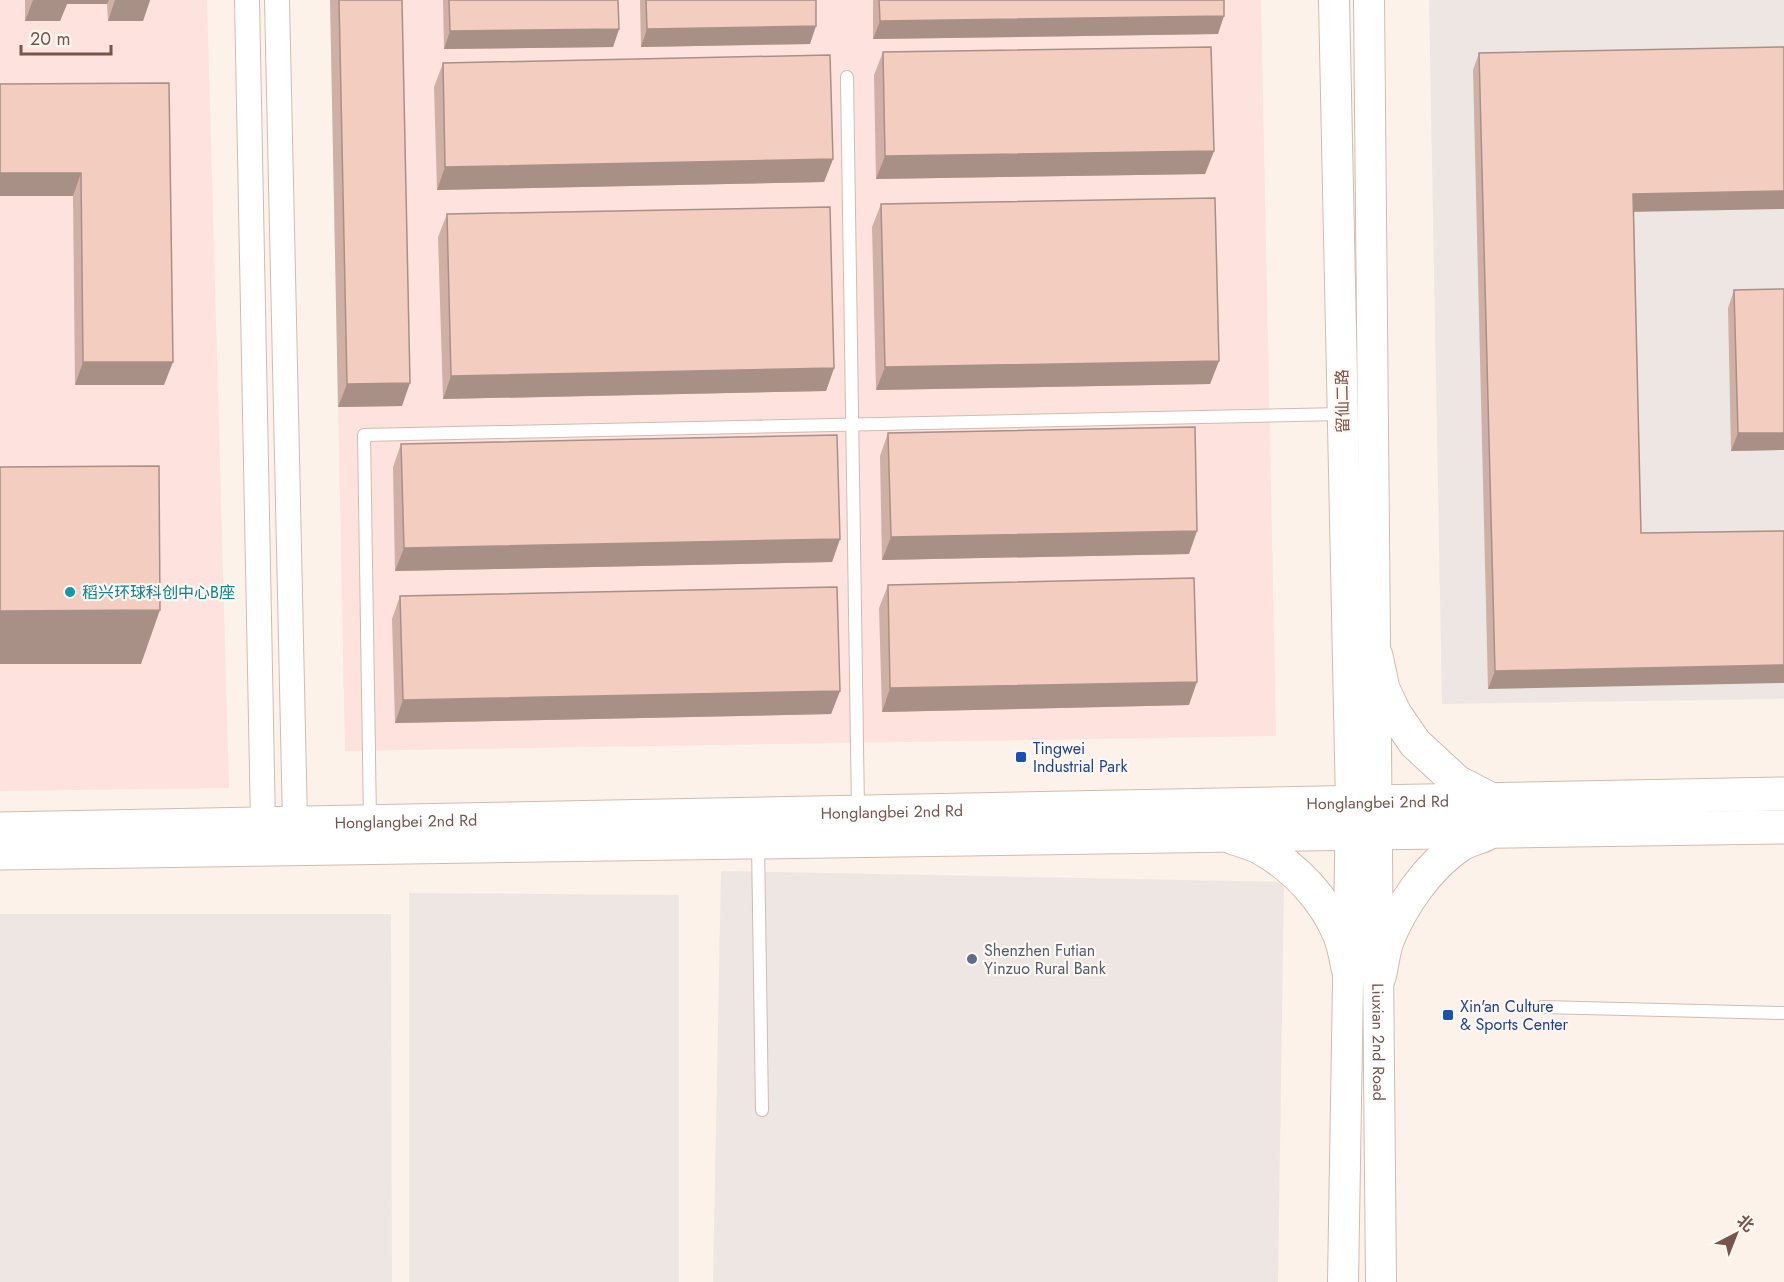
<svg xmlns="http://www.w3.org/2000/svg" width="1784" height="1282" font-family="Jost,'Noto Sans SC',sans-serif">
	<style>
		.commercial { fill: #fde2dd }
		.industrial { fill: #eee6e2 }
		.lines { fill: none; stroke-linecap: round; stroke-linejoin: round }
		.service-casing { stroke: #d2bbb1; stroke-width: 14 }
		.minor-casing { stroke: #d2bbb1; stroke-width: 26 }
		.tertiary-casing { stroke: #d2bbb1; stroke-width: 32 }
		.secondary-casing { stroke: #d5baae; stroke-width: 35 }
		.service { stroke: #fff; stroke-width: 12 }
		.minor { stroke: #fff; stroke-width: 24 }
		.tertiary { stroke: #fff; stroke-width: 30 }
		.secondary { stroke: #fff; stroke-width: 33 }
		.wall { fill: #d0b0a5 }
		.shaded-wall { fill: #a99086 }
		.building { fill: #f2cdc0; stroke: #a99086; stroke-width: 1.5 }
		.culture-dot { fill: #0f9aa8; stroke: #fff7f0; stroke-width: 2 }
		.transit-dot { fill: #1a4fb4; stroke: #fff7f0; stroke-width: 2 }
		.service-dot { fill: #5c6f8a; stroke: #fff7f0; stroke-width: 2 }
		.labels { text-anchor: middle; stroke-width: 4.5; stroke-linejoin: round; paint-order: stroke }
		.street-label { font-size: 16px; fill: #78554c; stroke: #fff7f0 }
		.culture-label { font-size: 16px; fill: #0d838f; stroke: #fff7f0; text-anchor: start }
		.transit-label { font-size: 16px; fill: #164399; stroke: #fff7f0; text-anchor: start }
		.service-label { font-size: 16px; fill: #4e5e75; stroke: #fff7f0; text-anchor: start }
	</style>
	<rect width="100%" height="100%" fill="#fdf2e9"/>
	<path class="commercial" d="M 0,0 L 207,0 L 229,788 L 0,791 Z
		M 330,0 L 1261,0 L 1276,736 L 345,751 Z"/>
	<path class="industrial" d="M 1429,0 L 1784,0 L 1784,699 L 1442,704 Z
		M 721,871 L 1284,882 L 1278,1282 L 713,1282 Z
		M 409,893 L 679,895 L 679,1282 L 409,1282 Z
		M 0,914 L 391,914 L 392,1282 L 0,1282 Z"/>
	<g class="lines">
		<g class="service-casing">
			<path id="service" d="M 847,77 L 858,811
				M 370,820 L 364,435 L 1342,414
				M 758,843 L 762,1110
				M 1542,1007 L 1784,1013"/>
		</g>
		<g class="minor-casing">
			<path id="minor" d="M 247,0 L 263,824 L 281,849 L 295,823 L 277,0"/>
		</g>
		<g class="tertiary-casing">
			<g id="tertiary">
				<path d="M 1334,0 L 1351,803 L 1343,1282"/>
				<path id="s1" d="M 1369,0 L 1381,1282"/>
			</g>
		</g>
		<g class="secondary-casing">
			<g id="secondary">
				<path d="M 1376,656 L 1383,689 L 1395,714 L 1415,743 L 1457,782 L 1490,799"/>
				<path id="s2" d="M 0,829 L 1784,794"/>
				<path d="M 1234,838 C 1243,841 1253,844 1261,848 C 1295,867 1326,900 1340,936 C 1344,946 1346,958 1348,968"/>
				<path d="M 0,853 L 1784,827"/>
				<path d="M 1379,977 C 1382,966 1383,952 1387,941 C 1401,906 1428,866 1460,845 C 1468,840 1478,838 1486,834"/>
			</g>
		</g>
		<use href="#service" class="service"/>
		<use href="#minor" class="minor"/>
		<use href="#tertiary" class="tertiary"/>
		<use href="#secondary" class="secondary"/>
	</g>
	<path class="wall" d="M 25,0 L 150,0 L 143,21 L 108,21 L 107,4 L 67,4 L 60,21 L 25,21 Z
		M 330,0 L 402,0 L 402,406 L 338,407 Z
		M 443,0 L 618,0 L 619,29 L 613,47 L 444,49 Z
		M 640,0 L 816,0 L 810,44 L 641,47 Z
		M 873,0 L 1224,0 L 1218,34 L 873,39 Z
		M 883,52 L 1214,151 L 1205,174 L 876,179 L 874,75 Z
		M 1479,53 L 1634,212 L 1641,533 L 1488,689 L 1473,70 Z
		M 443,63 L 833,159 L 824,182 L 437,190 L 434,87 Z
		M 169,83 L 164,385 L 75,385 L 73,196 L 0,196 L 0,84 Z
		M 881,204 L 1219,361 L 1210,384 L 876,390 L 872,227 Z
		M 447,214 L 834,368 L 826,391 L 443,399 L 438,237 Z
		M 1734,290 L 1784,450 L 1731,451 L 1728,308 Z
		M 888,433 L 1189,554 L 882,560 L 880,456 Z
		M 401,444 L 840,539 L 832,562 L 395,571 L 393,467 Z
		M 888,585 L 1189,705 L 882,712 L 879,608 Z
		M 400,596 L 840,691 L 831,714 L 395,723 L 392,619 Z"/>
	<path class="shaded-wall" d="M 33,0 L 109,0 L 107,4 L 67,4 L 60,21 L 25,21 Z
		M 115,0 L 150,0 L 143,21 L 108,21 Z
		M 1224,16 L 1218,34 L 873,39 L 880,21 Z
		M 816,26 L 810,44 L 641,47 L 647,29 Z
		M 619,29 L 613,47 L 444,49 L 450,31 Z
		M 1214,151 L 1205,174 L 876,179 L 885,156 Z
		M 833,159 L 824,182 L 437,190 L 445,167 Z
		M 0,173 L 81,173 L 73,196 L 0,196 Z
		M 1784,191 L 1784,209 L 1627,212 L 1633,194 Z
		M 1219,361 L 1210,384 L 876,390 L 885,367 Z
		M 83,362 L 173,362 L 164,385 L 75,385 Z
		M 834,368 L 826,391 L 443,399 L 451,376 Z
		M 410,383 L 402,406 L 338,407 L 347,384 Z
		M 1738,433 L 1784,433 L 1784,450 L 1731,451 Z
		M 1197,531 L 1189,554 L 882,560 L 891,537 Z
		M 840,539 L 832,562 L 395,571 L 404,548 Z
		M 160,610 L 141,664 L 0,664 L 0,611 Z
		M 1784,665 L 1784,683 L 1488,689 L 1495,671 Z
		M 1197,682 L 1189,705 L 882,712 L 890,688 Z
		M 840,691 L 831,714 L 395,723 L 403,700 Z"/>
	<path class="building" d="M 339,0 L 402,0 L 410,383 L 347,384 Z
		M 449,0 L 618,0 L 619,29 L 450,31 Z
		M 646,0 L 816,0 L 816,26 L 647,29 Z
		M 879,0 L 1224,0 L 1224,16 L 880,21 Z
		M 1211,47 L 1214,151 L 885,156 L 883,52 Z
		M 1784,47 L 1784,191 L 1633,194 L 1641,533 L 1784,531 L 1784,665 L 1495,671 L 1479,53 Z
		M 830,55 L 833,159 L 445,167 L 443,63 Z
		M 169,83 L 173,362 L 83,362 L 81,173 L 0,173 L 0,84 Z
		M 1215,198 L 1219,361 L 885,367 L 881,204 Z
		M 830,207 L 834,368 L 451,376 L 447,214 Z
		M 1784,289 L 1784,433 L 1738,433 L 1734,290 Z
		M 1195,427 L 1197,531 L 891,537 L 888,433 Z
		M 837,435 L 840,539 L 404,548 L 401,444 Z
		M 159,466 L 160,610 L 0,611 L 0,467 Z
		M 1194,578 L 1197,682 L 890,688 L 888,585 Z
		M 837,587 L 840,691 L 403,700 L 400,596 Z"/>
	<circle class="culture-dot" cx="70" cy="592" r="6"/>
	<g class="transit-dot">
		<rect x="1015" y="751" width="12" height="12" rx="3"/>
		<rect x="1442" y="1009" width="12" height="12" rx="3"/>
	</g>
	<circle class="service-dot" cx="972" cy="959" r="6"/>
	<g class="labels">
		<g class="street-label">
			<text transform="translate(1342 401) rotate(-91)" y="6">留仙二路</text>
			<text dy="6" stroke="none"><textPath href="#s2" startOffset="1378">Honglangbei 2nd Rd</textPath></text>
			<text dy="6" stroke="none"><textPath href="#s2" startOffset="892">Honglangbei 2nd Rd</textPath></text>
			<text dy="6" stroke="none"><textPath href="#s2" startOffset="406">Honglangbei 2nd Rd</textPath></text>
			<text dy="6" stroke="none"><textPath href="#s1" startOffset="1042">Liuxian 2nd Road</textPath></text>
		</g>
		<g class="culture-label">
			<text x="82" y="598">稻兴环球科创中心B座</text>
		</g>
		<g class="transit-label">
			<text x="1033" y="754">Tingwei<tspan x="1033" dy="18">Industrial Park</tspan></text>
			<text x="1460" y="1012">Xin'an Culture<tspan x="1460" dy="18">&amp; Sports Center</tspan></text>
		</g>
		<g class="service-label">
			<text x="984" y="956">Shenzhen Futian<tspan x="984" dy="18">Yinzuo Rural Bank</tspan></text>
		</g>
	</g>
	<g transform="translate(1736 1234) rotate(42)" stroke="#fff7f0" stroke-width="4.5" paint-order="stroke">
	<path d="M0-4.5L10 22L0 15L-10 22Z" fill="#78554c"/>
	<text y="-9" font-size="16" font-weight="bold" text-anchor="middle" fill="#78554c">北</text>
	</g>
	<path d="M21 45v9h90v-9" fill="none" stroke="#78554c" stroke-width="3"/>
	<text x="30" y="45" font-size="18" fill="#78554c" stroke="#fff7f0" stroke-width="4.5" paint-order="stroke">20 m</text>
</svg>
